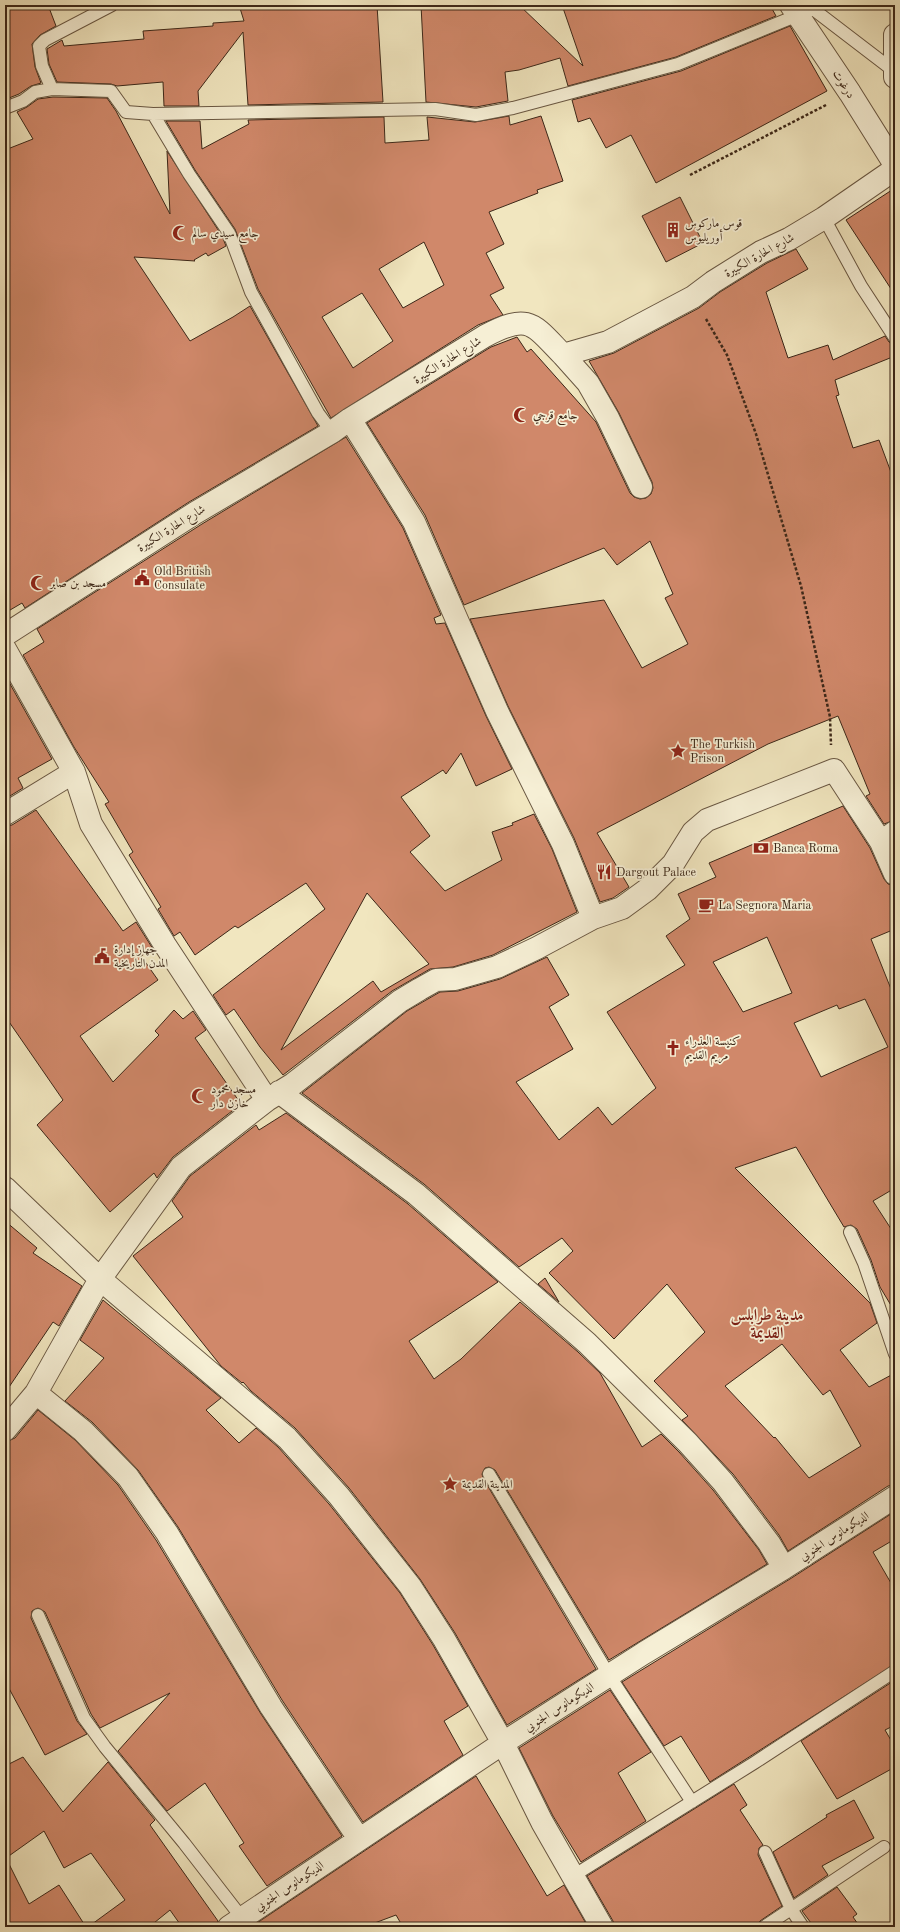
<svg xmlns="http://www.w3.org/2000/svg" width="900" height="1932" font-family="'Old Standard TT',Amiri,serif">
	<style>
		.building { fill: #d0886a; stroke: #3c2718; fill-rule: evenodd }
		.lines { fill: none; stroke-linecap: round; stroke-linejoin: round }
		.service-casing { stroke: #695742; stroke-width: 14 }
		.minor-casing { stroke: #695742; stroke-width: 24 }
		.path { stroke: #3c2718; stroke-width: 2.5; stroke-dasharray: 3 2; stroke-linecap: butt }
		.service { stroke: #f6efd5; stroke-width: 12 }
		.minor { stroke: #f6efd5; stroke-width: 22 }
		.labels { text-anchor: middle; stroke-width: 3.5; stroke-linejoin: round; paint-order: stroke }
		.street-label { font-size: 12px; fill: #3c2718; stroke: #f6efd5 }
		.poi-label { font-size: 12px; fill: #3c2718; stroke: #f6efd5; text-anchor: start }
		.district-label { font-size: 16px; font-weight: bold; fill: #7a1f14; stroke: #f6efd5 }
	</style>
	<rect width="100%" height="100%" fill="#f1e6bf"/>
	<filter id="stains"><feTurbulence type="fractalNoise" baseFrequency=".005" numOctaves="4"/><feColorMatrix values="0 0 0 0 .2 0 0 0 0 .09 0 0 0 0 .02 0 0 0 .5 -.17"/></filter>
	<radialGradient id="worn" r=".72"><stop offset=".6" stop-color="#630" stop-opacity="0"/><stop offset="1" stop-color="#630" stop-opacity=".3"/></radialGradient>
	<path class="building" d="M 5,5 L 48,5 L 56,26 L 40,35 L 32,44 L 35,67 L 41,83 L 31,86 L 19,94 L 9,98 L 5,92 Z
		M 239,5 L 377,5 L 383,102 L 248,105 L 243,32 L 198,91 L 199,106 L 164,106 L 163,82 L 117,86 L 111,84 L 57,82 L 49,64 L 47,49 L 62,40 L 64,46 L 144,39 L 143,31 L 213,26 L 213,23 L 244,21 Z
		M 421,5 L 519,5 L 583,66 L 562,5 L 770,5 L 776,16 L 676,57 L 568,86 L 560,58 L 519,70 L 505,72 L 508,101 L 476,107 L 426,102 Z
		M 790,26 L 827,91 L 656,183 L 631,135 L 606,148 L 590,118 L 578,122 L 572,100 L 681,71 Z
		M 53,97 L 107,98 L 116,111 L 170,214 L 167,151 L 222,236 L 226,246 L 208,256 L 206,253 L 194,260 L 195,261 L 134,257 L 190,341 L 233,317 L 250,306 L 318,426 L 189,502 L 25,608 L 22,603 L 5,613 L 5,150 L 33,139 L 17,112 L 27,107 L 38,99 Z
		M 509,116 L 510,125 L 541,116 L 563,181 L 537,190 L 538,193 L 489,212 L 504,244 L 486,253 L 504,288 L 490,295 L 503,315 L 478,325 L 331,418 L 258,289 L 235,229 L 195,170 L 166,121 L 200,121 L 202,149 L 249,124 L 248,120 L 384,117 L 385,143 L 429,140 L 427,117 L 475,122 ZM 424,242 L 444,285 L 403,308 L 379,269 ZM 362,293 L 393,341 L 353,368 L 322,317 Z
		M 895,188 L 895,295 L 846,220 Z
		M 680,197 L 703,243 L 666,262 L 642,216 Z
		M 796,249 L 808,269 L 766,292 L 788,358 L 828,345 L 833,360 L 885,336 L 889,342 L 895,345 L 895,356 L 835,380 L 839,395 L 836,396 L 853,448 L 879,440 L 895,483 L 895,820 L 884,824 L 866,796 L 870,794 L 838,716 L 768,744 L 597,833 L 629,887 L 613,898 L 600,902 L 574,838 L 508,706 L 470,619 L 604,600 L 642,668 L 688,644 L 665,598 L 673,594 L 650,541 L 617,565 L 604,548 L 464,605 L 425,515 L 367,423 L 491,347 L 517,337 L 527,352 L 531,349 L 596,422 L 630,493 L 634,497 L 640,499 L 646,498 L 651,494 L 653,488 L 652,482 L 619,413 L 589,361 L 614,353 L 699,308 L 720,292 L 767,263 Z
		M 346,437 L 403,528 L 441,615 L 434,618 L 436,624 L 445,623 L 486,716 L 512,769 L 476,786 L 461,753 L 446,774 L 443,770 L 401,797 L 430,836 L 410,852 L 445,891 L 502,860 L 492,832 L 513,825 L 512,823 L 534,814 L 552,849 L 577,912 L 493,955 L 453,967 L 430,969 L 392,991 L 283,1075 L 260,1047 L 234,1009 L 226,1015 L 213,995 L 325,909 L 306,883 L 238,928 L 235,926 L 195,955 L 180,932 L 174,936 L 158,909 L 161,907 L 129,855 L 133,852 L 105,804 L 109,802 L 74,747 L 23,655 L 44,642 L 37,629 L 202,524 ZM 367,893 L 429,964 L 381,992 L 373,981 L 281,1050 Z
		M 5,675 L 52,759 L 18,778 L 23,788 L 5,799 Z
		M 843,806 L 870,848 L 884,879 L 888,884 L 895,886 L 895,929 L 871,939 L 895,999 L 895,1188 L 873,1201 L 895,1235 L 895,1312 L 880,1287 L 871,1260 L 857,1229 L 851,1225 L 844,1227 L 796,1147 L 735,1168 L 870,1303 L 877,1323 L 840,1350 L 869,1387 L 895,1373 L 895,1485 L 888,1486 L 788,1551 L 779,1535 L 733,1474 L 682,1420 L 688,1416 L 654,1381 L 705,1332 L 667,1284 L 614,1339 L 549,1273 L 573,1251 L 562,1238 L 519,1267 L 424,1184 L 302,1093 L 407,1011 L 440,992 L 458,991 L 500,979 L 547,957 L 569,995 L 549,1007 L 573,1049 L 516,1082 L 559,1140 L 598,1107 L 612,1125 L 656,1088 L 607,1012 L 685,965 L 666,936 L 690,919 L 678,894 L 716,877 L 709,863 ZM 767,937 L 792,993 L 743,1012 L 713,962 ZM 865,999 L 888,1047 L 821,1077 L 794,1023 L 837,1005 L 839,1009 ZM 782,1344 L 823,1395 L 830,1390 L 861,1446 L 809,1478 L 775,1437 L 774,1438 L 725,1386 Z
		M 36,810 L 123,931 L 136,922 L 153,949 L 141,956 L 158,980 L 80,1036 L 113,1082 L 159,1035 L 155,1031 L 174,1010 L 183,1019 L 193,1011 L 206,1030 L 195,1038 L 241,1104 L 173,1157 L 157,1178 L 154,1173 L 110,1212 L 37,1125 L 63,1100 L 5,1016 L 5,826 L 12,825 Z
		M 286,1113 L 408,1204 L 498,1282 L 409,1341 L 434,1379 L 461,1359 L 520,1302 L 578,1352 L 600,1373 L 642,1447 L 661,1434 L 679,1452 L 713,1490 L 759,1550 L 767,1564 L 609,1660 L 495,1470 L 489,1467 L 485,1468 L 482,1474 L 483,1478 L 596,1669 L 507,1725 L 455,1633 L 420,1579 L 349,1488 L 295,1428 L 251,1391 L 243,1382 L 242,1383 L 221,1366 L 133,1256 L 183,1217 L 172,1201 L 190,1176 L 256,1125 L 259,1130 Z
		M 5,1221 L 37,1248 L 33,1253 L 82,1286 L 59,1326 L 53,1322 L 5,1393 Z
		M 545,1278 L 559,1302 L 538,1284 Z
		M 103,1300 L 221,1398 L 206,1410 L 239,1443 L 256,1428 L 278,1447 L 329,1504 L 400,1593 L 433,1645 L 468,1706 L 444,1721 L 463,1755 L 363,1822 L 282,1700 L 178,1527 L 138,1470 L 92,1422 L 65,1401 L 104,1358 L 80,1340 Z
		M 38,1410 L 75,1440 L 118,1485 L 156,1540 L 261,1714 L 342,1836 L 267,1886 L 239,1846 L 244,1843 L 205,1783 L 167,1811 L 118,1751 L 170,1693 L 100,1728 L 91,1714 L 45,1612 L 38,1608 L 32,1611 L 31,1618 L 77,1721 L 87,1734 L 45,1755 L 5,1681 L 5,1442 L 15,1438 Z
		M 891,1514 L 895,1521 L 895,1539 L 873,1552 L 895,1590 L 895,1664 L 710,1782 L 681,1736 L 664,1746 L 622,1682 L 790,1579 Z
		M 895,1680 L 895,1725 L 885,1730 L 895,1747 L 895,1767 L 837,1799 L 801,1741 Z
		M 610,1690 L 651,1752 L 618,1773 L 646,1821 L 581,1862 L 553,1816 L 519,1748 Z
		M 23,1757 L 63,1812 L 108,1762 L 155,1820 L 150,1825 L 218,1921 L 217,1927 L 182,1927 L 170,1910 L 149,1927 L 88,1927 L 125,1900 L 91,1853 L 64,1868 L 44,1831 L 6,1858 L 29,1904 L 59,1885 L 86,1927 L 5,1927 L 5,1919 L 8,1917 L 5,1912 L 5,1766 Z
		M 476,1776 L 547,1896 L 564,1885 L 588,1927 L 403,1927 L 396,1915 L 364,1927 L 251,1927 Z
		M 734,1784 L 747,1805 L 740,1810 L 763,1845 L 759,1848 L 758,1855 L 782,1906 L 760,1921 L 757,1927 L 614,1927 L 613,1921 L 587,1876 Z
		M 854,1800 L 874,1838 L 822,1866 L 828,1875 L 794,1898 L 773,1852 L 827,1817 L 826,1815 Z
		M 837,1887 L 857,1914 L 853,1917 L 860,1927 L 814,1927 L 802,1911 Z"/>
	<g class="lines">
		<g class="service-casing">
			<path id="service" d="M 52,89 L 111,91 L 126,112 L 153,114
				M 5,108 L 23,101 L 35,92 L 52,89 L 42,66 L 39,46 L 45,40 L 112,5
				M 824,218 L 861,286 L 895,338
				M 332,432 L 318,413 L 251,292 L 229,233 L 189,174 L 153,114 L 435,109 L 476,115 L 513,108 L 678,64 L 813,9 L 894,71
				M 850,1232 L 864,1263 L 895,1354
				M 489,1474 L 609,1675 L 692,1802
				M 38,1615 L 84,1718 L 105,1747 L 184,1843 L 242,1918
				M 765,1852 L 791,1909 L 803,1927
				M 573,1876 L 754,1763 L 895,1671
				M 764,1927 L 884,1847"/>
		</g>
		<g class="minor-casing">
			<path id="minor" d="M 791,5 L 850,93 L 895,165
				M 895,35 L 895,77
				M 563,355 L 588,383 L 608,418 L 641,487
				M 350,419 L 414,522 L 497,711 L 563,844 L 593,918
				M 5,635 L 195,513 L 332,432 L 350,419 L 485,336 C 529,313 532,323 563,355 L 608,342 L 693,297 L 713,282 L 761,252 L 789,239 L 824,218 L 895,169
				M 5,649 L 74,772 L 91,824 L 165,945 L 267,1100
				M 5,814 L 74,772
				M 895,832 L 881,842 L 895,874
				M 279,1092 L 416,1194 L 587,1343 L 688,1443 L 723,1482 L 769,1543 L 784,1568
				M 5,1188 L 100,1279 L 287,1438 L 339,1496 L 410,1586 L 444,1639 L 503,1743 L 542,1822 L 602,1927
				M 36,1393 L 83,1431 L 128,1477 L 167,1533 L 271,1707 L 359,1839
				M 5,1430 L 36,1393 L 100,1279 L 181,1167 L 267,1100 L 293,1084 L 400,1001 L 420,989 L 436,980 L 455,979 L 497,967 L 537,948 L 593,918 L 622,908 L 648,889 L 673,864 L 693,832 L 707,820 L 834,770 L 881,842
				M 229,1927 L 503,1743 L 644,1653 L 784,1568 L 895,1497"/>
		</g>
		<path class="path" d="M 690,175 L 826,105
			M 706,319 L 727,355 L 756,434 L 801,586 L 830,717 L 831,745"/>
		<use href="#service" class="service"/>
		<use href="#minor" class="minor"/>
	</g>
	<defs>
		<g id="building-bare" transform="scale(1.2)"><path d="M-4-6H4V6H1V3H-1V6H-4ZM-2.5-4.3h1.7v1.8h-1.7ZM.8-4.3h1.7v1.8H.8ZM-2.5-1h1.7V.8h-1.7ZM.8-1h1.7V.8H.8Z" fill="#8f2418" stroke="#f6efd5" stroke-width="2.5" paint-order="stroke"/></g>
		<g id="mosque-bare" transform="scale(1.2)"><path d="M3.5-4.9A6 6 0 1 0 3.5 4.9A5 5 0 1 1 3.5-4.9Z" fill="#8f2418" stroke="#f6efd5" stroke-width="2.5" paint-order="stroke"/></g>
		<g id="civic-bare" transform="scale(1.2)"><path d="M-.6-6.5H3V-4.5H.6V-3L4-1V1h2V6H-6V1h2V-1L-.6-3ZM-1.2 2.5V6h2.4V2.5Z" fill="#8f2418" stroke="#f6efd5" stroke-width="2.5" paint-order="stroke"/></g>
		<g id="sight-bare" transform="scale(1.2)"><path d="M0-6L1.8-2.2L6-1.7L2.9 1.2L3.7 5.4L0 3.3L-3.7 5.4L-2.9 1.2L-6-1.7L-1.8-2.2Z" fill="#8f2418" stroke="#f6efd5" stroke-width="2.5" paint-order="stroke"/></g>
		<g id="bank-bare" transform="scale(1.2)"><path d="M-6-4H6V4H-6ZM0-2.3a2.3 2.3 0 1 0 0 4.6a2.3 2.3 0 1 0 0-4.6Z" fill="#8f2418" stroke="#f6efd5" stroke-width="2.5" paint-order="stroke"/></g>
		<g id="restaurant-bare" transform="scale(1.2)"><path d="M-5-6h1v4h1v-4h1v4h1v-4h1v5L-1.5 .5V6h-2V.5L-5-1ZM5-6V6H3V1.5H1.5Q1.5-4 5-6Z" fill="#8f2418" stroke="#f6efd5" stroke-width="2.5" paint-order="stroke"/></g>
		<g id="cafe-bare" transform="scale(1.2)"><path d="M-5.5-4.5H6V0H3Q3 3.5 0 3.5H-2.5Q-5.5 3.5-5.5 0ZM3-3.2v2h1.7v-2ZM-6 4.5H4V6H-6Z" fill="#8f2418" stroke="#f6efd5" stroke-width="2.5" paint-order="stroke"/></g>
		<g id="church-bare" transform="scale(1.2)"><path d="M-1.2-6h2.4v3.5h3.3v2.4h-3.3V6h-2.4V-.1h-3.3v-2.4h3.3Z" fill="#8f2418" stroke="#f6efd5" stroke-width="2.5" paint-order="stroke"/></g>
	</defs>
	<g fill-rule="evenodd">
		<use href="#building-bare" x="673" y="230"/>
		<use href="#mosque-bare" x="180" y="233"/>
		<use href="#mosque-bare" x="521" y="415"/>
		<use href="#civic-bare" x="142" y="578"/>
		<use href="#mosque-bare" x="38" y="583"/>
		<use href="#sight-bare" x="678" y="751"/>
		<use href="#bank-bare" x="761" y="848"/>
		<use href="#restaurant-bare" x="604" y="872"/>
		<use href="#cafe-bare" x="706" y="905"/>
		<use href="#civic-bare" x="102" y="956"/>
		<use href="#church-bare" x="673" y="1048"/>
		<use href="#mosque-bare" x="199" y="1096"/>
		<use href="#sight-bare" x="450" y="1484"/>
	</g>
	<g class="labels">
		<g class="street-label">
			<text transform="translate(844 84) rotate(57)" y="4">درغوت</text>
			<text transform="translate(759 255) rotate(-29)" y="4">شارع الحارة الكبيرة</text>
			<text transform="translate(447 360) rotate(-32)" y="4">شارع الحارة الكبيرة</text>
			<text transform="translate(171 528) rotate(-32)" y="4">شارع الحارة الكبيرة</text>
			<text transform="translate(834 1536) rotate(-33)" y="4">الديكومانوس الجنوبي</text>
			<text transform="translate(559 1707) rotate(-33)" y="4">الديكومانوس الجنوبي</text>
			<text transform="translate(289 1886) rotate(-34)" y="4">الديكومانوس الجنوبي</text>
		</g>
		<g class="poi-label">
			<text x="685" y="227">قوس ماركوس<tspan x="685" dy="14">أوريليوس</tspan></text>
			<text x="192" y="237">جامع سيدي سالم</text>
			<text x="533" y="419">جامع قرجي</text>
			<text x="154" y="575">Old British<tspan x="154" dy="14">Consulate</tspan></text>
			<text x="50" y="587">مسجد بن صابر</text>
			<text x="690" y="748">The Turkish<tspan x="690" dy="14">Prison</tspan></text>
			<text x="773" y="852">Banca Roma</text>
			<text x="616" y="876">Dargout Palace</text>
			<text x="718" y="909">La Segnora Maria</text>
			<text x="114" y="953">جهاز إدارة<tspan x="114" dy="14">المدن التاريخية</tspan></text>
			<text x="685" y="1045">كنيسة العذراء<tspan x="685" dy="14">مريم القديم</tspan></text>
			<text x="211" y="1093">مسجد محمود<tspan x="211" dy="14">خازن دار</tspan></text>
			<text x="462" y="1488">المدينة القديمة</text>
		</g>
		<g class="district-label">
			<text x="767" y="1320">مدينة طرابلس<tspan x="767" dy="18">القديمة</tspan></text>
		</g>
	</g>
	<rect width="900" height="1932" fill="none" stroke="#f1e6bf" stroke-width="20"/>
	<rect x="6" y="6" width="888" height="1920" fill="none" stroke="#3c2718" stroke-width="2"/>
	<rect x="10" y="10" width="880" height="1912" fill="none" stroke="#3c2718"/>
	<rect width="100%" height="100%" filter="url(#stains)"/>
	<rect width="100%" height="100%" fill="url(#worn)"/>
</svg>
